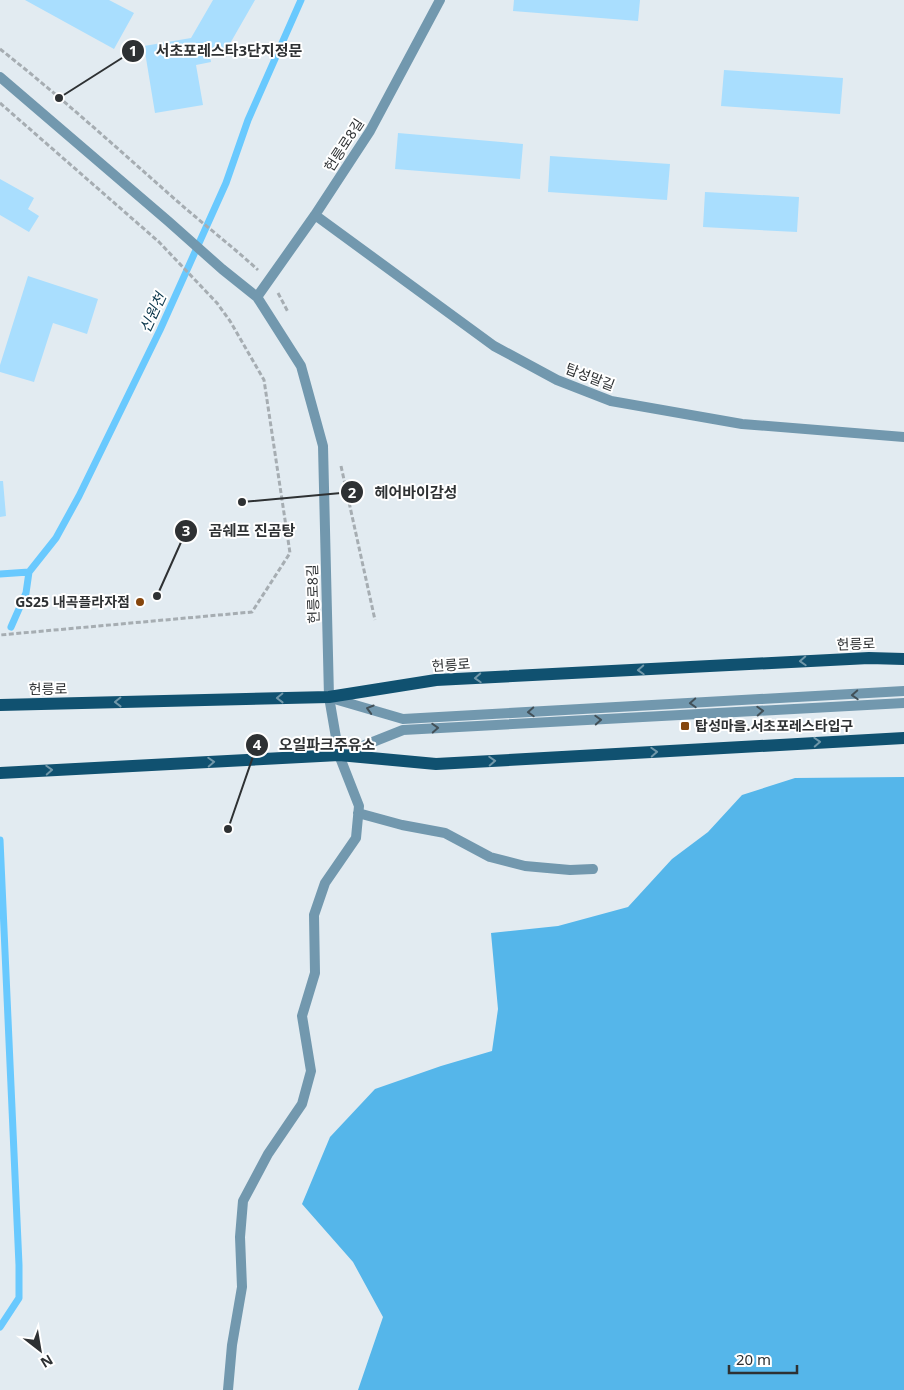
<svg xmlns="http://www.w3.org/2000/svg" width="904" height="1390" font-family="'Noto Sans','Noto Sans KR',sans-serif">
	<style>
		.forest { fill: #55b6ea }
		.lines { fill: none; stroke-linecap: round; stroke-linejoin: round }
		.stream { stroke: #69c9fe; stroke-width: 7 }
		.building { fill: #a9defe }
		.path { stroke: #a6adb2; stroke-width: 3; stroke-dasharray: 5 2.5; stroke-linecap: butt }
		.lane { stroke: #7298ae; stroke-width: 10 }
		.street { stroke: #7298ae; stroke-width: 10 }
		.primary { stroke: #105170; stroke-width: 12 }
		.oneway { stroke: #7097a9 }
		.oneway2 { stroke: #425058 }
		.poi-dot { fill: #85450c; stroke: #fff; stroke-width: 2 }
		.labels { text-anchor: middle; stroke-width: 4; stroke-linejoin: round; paint-order: stroke }
		.street-label { font-size: 14px; fill: #2e3133; stroke: #fff }
		.poi-label { font-size: 14px; font-weight: bold; fill: #2e3133; stroke: #fff; text-anchor: end }
		.water-label { font-size: 15px; font-style: italic; fill: #083449; stroke: #fff }
		.leader { fill: none; stroke: #2e3133; stroke-width: 2 }
		.callout-dot { fill: #2e3133; stroke: #fff; stroke-width: 2 }
		.mark-label { font-size: 15px; text-anchor: middle; font-weight: bold; fill: #fff }
		.callout-label { font-size: 15px; text-anchor: middle; font-weight: bold; fill: #2e3133; stroke: #fff; stroke-width: 4; stroke-linejoin: round; paint-order: stroke }
	</style>
	<rect width="100%" height="100%" fill="#e2ebf1"/>
	<path class="forest" d="M 904,777 L 904,1390 L 358,1390 L 383,1317 L 353,1262 L 302,1204 L 330,1137 L 375,1089 L 441,1066 L 492,1051 L 498,1009 L 491,933 L 558,926 L 628,907 L 672,859 L 708,832 L 742,795 L 795,778 Z"/>
	<g class="lines">
		<path class="stream" d="M 0,574 L 29,572
			M 11,627 L 26,593 L 29,572 L 56,538 L 79,496 L 160,330 L 226,183 L 248,120 L 301,0
			M 0,840 L 19,1265 L 19,1298 L 0,1327"/>
	</g>
	<path class="building" d="M 25,0 L 109,0 L 134,13 L 114,49 Z
		M 213,0 L 255,0 L 224,54 L 214,49 L 210,56 L 211,62 L 196,65 L 203,105 L 155,113 L 144,46 L 191,38 Z
		M 514,0 L 640,0 L 638,21 L 513,11 Z
		M 724,70 L 843,78 L 840,114 L 721,106 Z
		M 398,133 L 523,144 L 520,179 L 395,169 Z
		M 550,156 L 670,164 L 667,200 L 548,192 Z
		M 0,179 L 34,198 L 28,209 L 39,216 L 29,232 L 0,215 Z
		M 705,192 L 799,197 L 797,232 L 703,227 Z
		M 28,276 L 98,299 L 87,334 L 53,323 L 34,382 L 0,372 L 0,365 Z
		M 0,481 L 3,481 L 6,516 L 0,517 Z"/>
	<g class="lines">
		<path class="path" d="M 0,49 C 61,97 118,149 177,201 C 203,224 232,246 258,270
			M 0,103 L 159,242 L 217,303 L 230,321 L 264,380 L 290,553 L 252,612 L 0,635
			M 278,293 L 288,312
			M 341,466 L 375,620"/>
		<path class="lane" d="M 331,698 L 403,719 L 904,691
			M 340,755 L 403,730 L 904,703"/>
		<path class="street" d="M 0,77 L 168,221 L 222,269 L 257,297 L 301,366 L 323,446 L 329,697 L 339,755 L 359,806 L 356,838 L 325,883 L 314,915 L 315,973 L 302,1016 L 311,1071 L 302,1104 L 268,1154 L 243,1201 L 240,1237 L 242,1287 L 232,1345 L 228,1390
			M 315,215 L 494,346 L 557,380 L 611,401 L 742,424 L 904,437
			M 257,297 L 315,215 L 370,131 L 440,0
			M 358,813 L 402,825 L 445,833 L 490,857 L 525,866 L 570,870 L 593,869"/>
		<path class="primary" d="M 0,705 L 329,697 L 436,680 L 869,658 L 904,659
			M 0,773 L 339,755 L 436,764 L 904,738"/>
	</g>
	<defs><path id="oneway-chevron" d="M-2-3.5L2.5 0L-2 3.5" fill="none" stroke-width="1.6" stroke-linecap="round" stroke-linejoin="round" transform="scale(1.25)"/></defs>
	<g class="oneway">
		<use href="#oneway-chevron" transform="translate(803 661) rotate(177)"/>
		<use href="#oneway-chevron" transform="translate(641 670) rotate(177)"/>
		<use href="#oneway-chevron" transform="translate(478 678) rotate(177)"/>
		<use href="#oneway-chevron" transform="translate(280 698) rotate(179)"/>
		<use href="#oneway-chevron" transform="translate(118 702) rotate(179)"/>
		<use href="#oneway-chevron" transform="translate(817 742) rotate(-3)"/>
		<use href="#oneway-chevron" transform="translate(654 752) rotate(-3)"/>
		<use href="#oneway-chevron" transform="translate(492 761) rotate(-3)"/>
		<use href="#oneway-chevron" transform="translate(211 762) rotate(-3)"/>
		<use href="#oneway-chevron" transform="translate(49 770) rotate(-3)"/>
	</g>
	<g class="oneway2">
		<use href="#oneway-chevron" transform="translate(855 695) rotate(177)"/>
		<use href="#oneway-chevron" transform="translate(693 703) rotate(177)"/>
		<use href="#oneway-chevron" transform="translate(370 709) rotate(-164)"/>
		<use href="#oneway-chevron" transform="translate(760 711) rotate(-3)"/>
		<use href="#oneway-chevron" transform="translate(531 712) rotate(177)"/>
		<use href="#oneway-chevron" transform="translate(598 720) rotate(-3)"/>
		<use href="#oneway-chevron" transform="translate(435 728) rotate(-3)"/>
	</g>
	<g class="poi-dot">
		<circle cx="140" cy="602" r="5"/>
		<rect x="680" y="721" width="10" height="10" rx="2.5"/>
	</g>
	<g class="labels">
		<g class="street-label">
			<text transform="translate(344 145) rotate(-57)" y="5">헌릉로8길</text>
			<text transform="translate(590 377) rotate(21)" y="5">탑성말길</text>
			<text transform="translate(313 594) rotate(-92)" y="5">헌릉로8길</text>
			<text transform="translate(856 644) rotate(-2)" y="5">헌릉로</text>
			<text transform="translate(451 665) rotate(-4)" y="5">헌릉로</text>
			<text transform="translate(48 689) rotate(-1)" y="5">헌릉로</text>
		</g>
		<g class="poi-label">
			<text x="130" y="607">GS25 내곡플라자점</text>
			<text x="695" y="731" text-anchor="start">탑성마을.서초포레스타입구</text>
		</g>
		<g class="water-label">
			<text transform="translate(153 313) rotate(-65)" y="5">신원천</text>
		</g>
	</g>
	<path class="leader" d="M59 98L133 51M242 502L352 492M157 596L186 531M228 829L257 745"/>
	<g class="callout-dot">
		<circle cx="59" cy="98" r="5"/>
		<circle cx="242" cy="502" r="5"/>
		<circle cx="157" cy="596" r="5"/>
		<circle cx="228" cy="829" r="5"/>
		<circle cx="133" cy="51" r="12"/>
		<circle cx="352" cy="492" r="12"/>
		<circle cx="186" cy="531" r="12"/>
		<circle cx="257" cy="745" r="12"/>
	</g>
	<g class="mark-label">
		<text x="133" y="56">1</text>
		<text x="352" y="498">2</text>
		<text x="186" y="536">3</text>
		<text x="257" y="750">4</text>
	</g>
	<g class="callout-label">
		<text x="229" y="56">서초포레스타3단지정문</text>
		<text x="416" y="498">헤어바이감성</text>
		<text x="252" y="536">곰쉐프 진곰탕</text>
		<text x="327" y="750">오일파크주유소</text>
	</g>
	<g transform="translate(40 1350) rotate(149)" stroke="#ffffff" stroke-width="4" paint-order="stroke">
	<path d="M0-4L9 19L0 12L-9 19Z" fill="#2e3133"/>
	<text y="-8" font-size="14" font-weight="bold" text-anchor="middle" fill="#2e3133">N</text>
	</g>
	<path d="M729 1365v8h68v-8" fill="none" stroke="#2e3133" stroke-width="2.5"/>
	<text x="736" y="1365" font-size="15" fill="#2e3133" stroke="#ffffff" stroke-width="4" paint-order="stroke">20 m</text>
</svg>
